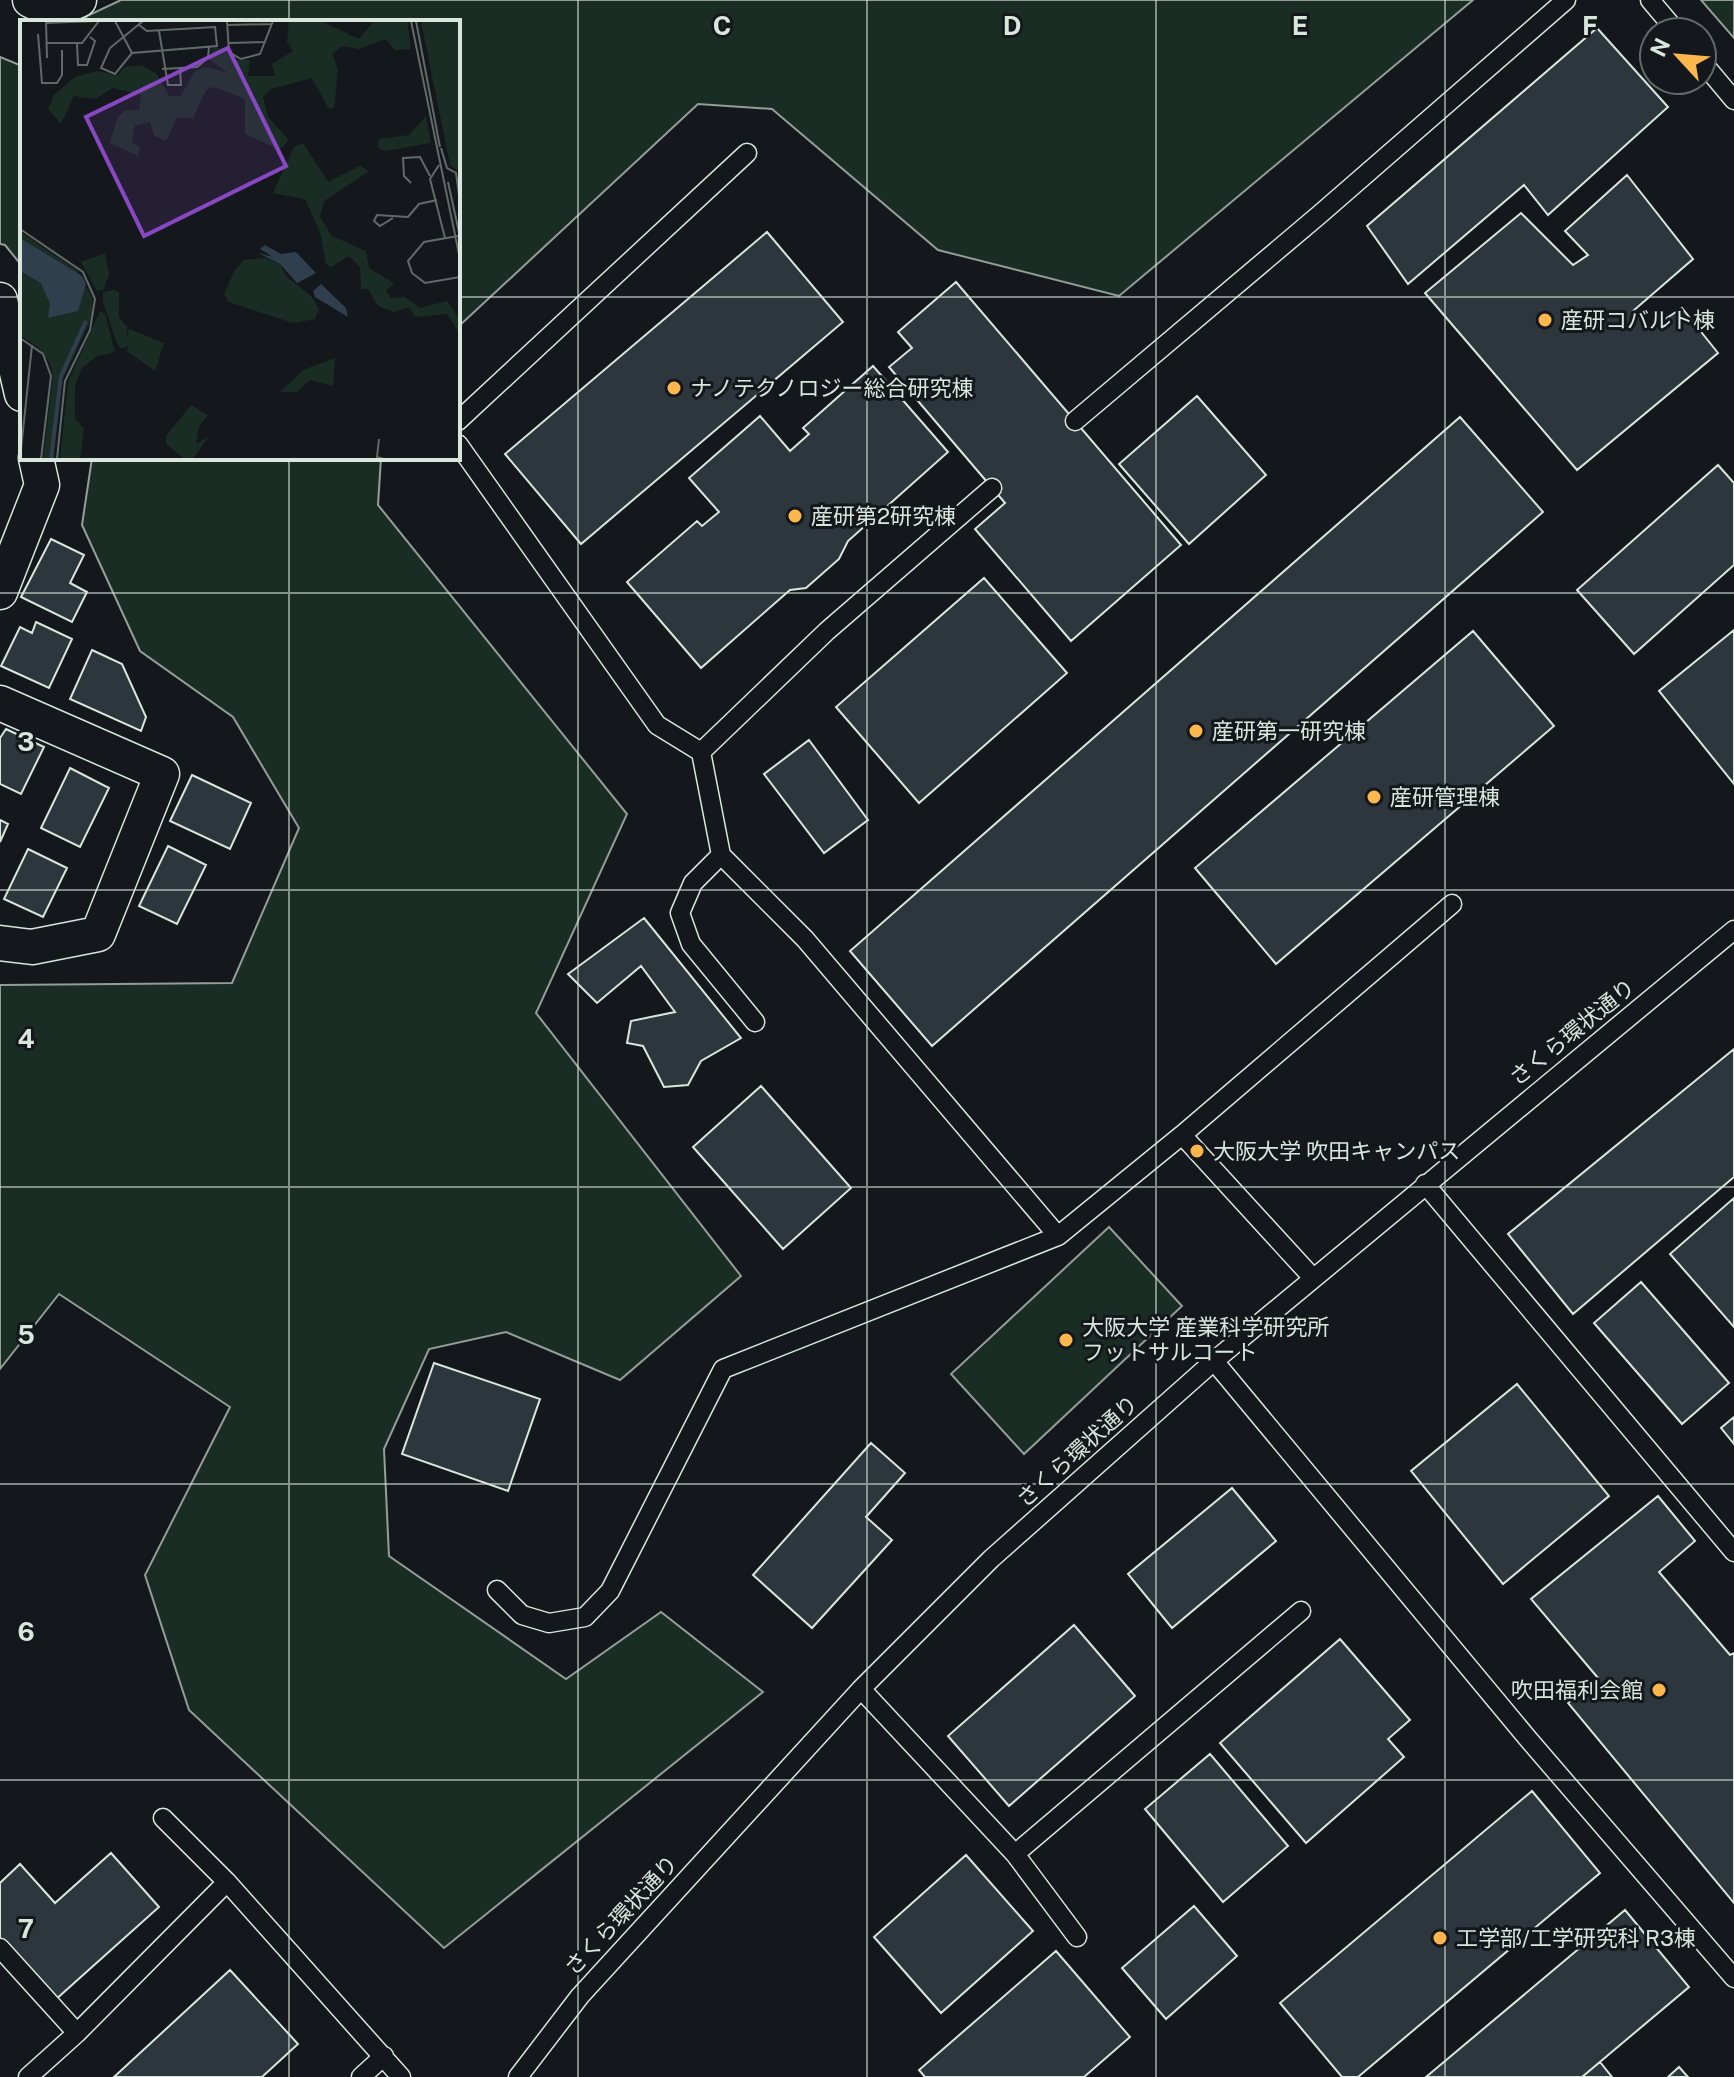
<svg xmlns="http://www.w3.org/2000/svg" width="1734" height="2077" font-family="'Public Sans','Noto Sans JP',sans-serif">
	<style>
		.green { fill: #1a2d24; stroke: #939e99; stroke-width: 2 }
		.building { fill: #2c363c; stroke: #d8e6dc; stroke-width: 2 }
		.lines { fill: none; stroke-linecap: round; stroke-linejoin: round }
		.lane-casing { stroke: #d8e6dc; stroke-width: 21 }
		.street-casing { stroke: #d8e6dc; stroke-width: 37 }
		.lane { stroke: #14181c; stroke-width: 18 }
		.street { stroke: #14181c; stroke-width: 34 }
		.grid { fill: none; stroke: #d8e6dc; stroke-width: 2; stroke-opacity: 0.55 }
		.poi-dot { fill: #ffb74d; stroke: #14181c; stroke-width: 3 }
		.labels { text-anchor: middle; stroke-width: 6; stroke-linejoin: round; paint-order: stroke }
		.poi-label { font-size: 22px; fill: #d8e6dc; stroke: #14181c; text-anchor: start }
		.street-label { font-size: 22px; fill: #d8e6dc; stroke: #14181c }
		.inset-river { fill: none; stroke: #2f3f4d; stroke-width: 4 }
		.inset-road { fill: none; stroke: #626a69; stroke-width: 2 }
		.view { fill: #8948c3; fill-opacity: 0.15; stroke: #8948c3; stroke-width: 4 }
		.inset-edge { fill: none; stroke: #d8e6dc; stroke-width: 4 }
		.grid-label { font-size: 26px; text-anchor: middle; font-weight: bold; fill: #d8e6dc; stroke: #14181c; stroke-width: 6; stroke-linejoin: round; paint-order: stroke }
	</style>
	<rect width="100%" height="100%" fill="#14181c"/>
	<path class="green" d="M 121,0 L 1473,0 L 1119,296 L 938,250 L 772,109 L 698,104 L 458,327 L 458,22 L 83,22 L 87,16 Z
		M 1701,0 L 1734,0 L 1734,38 Z
		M 0,57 L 22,66 L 22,266 L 5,245 L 0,244 Z
		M 92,458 L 381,458 L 378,505 L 627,814 L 536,1013 L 741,1276 L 620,1380 L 506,1332 L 429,1349 L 384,1449 L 389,1556 L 566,1679 L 661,1612 L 763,1692 L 444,1948 L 189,1710 L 145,1575 L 230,1407 L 59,1294 L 0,1369 L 0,985 L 232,983 L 299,828 L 233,717 L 140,651 L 82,525 Z
		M 1109,1227 L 1182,1306 L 1024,1454 L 951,1374 Z"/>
	<path class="building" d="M 1597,28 L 1668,107 L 1548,215 L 1524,185 L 1408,284 L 1367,226 Z
		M 1627,175 L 1693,259 L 1633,311 L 1650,329 L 1682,308 L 1718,353 L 1577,470 L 1425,293 L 1521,213 L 1573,265 L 1588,255 L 1565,231 Z
		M 767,232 L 843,322 L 581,544 L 505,454 Z
		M 956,282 L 1181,545 L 1071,641 L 975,529 L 1005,503 L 889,367 L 912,348 L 898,332 Z
		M 873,366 L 948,452 L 848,541 L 839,559 L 806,588 L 790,590 L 701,668 L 627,582 L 697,521 L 702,526 L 719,512 L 689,478 L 760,416 L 790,451 L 809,434 L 803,428 Z
		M 1197,396 L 1266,475 L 1189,544 L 1119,464 Z
		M 1460,417 L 1543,512 L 932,1046 L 850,951 Z
		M 1718,465 L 1734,483 L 1734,565 L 1634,654 L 1577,590 Z
		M 51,539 L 84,555 L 70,583 L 87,592 L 72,622 L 21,597 Z
		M 984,578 L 1067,673 L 919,803 L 836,707 Z
		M 36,622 L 72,639 L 49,688 L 1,666 L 20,627 L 32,633 Z
		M 1734,630 L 1734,784 L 1659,691 Z
		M 1473,631 L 1554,726 L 1276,964 L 1195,868 Z
		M 92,650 L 122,664 L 146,717 L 141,731 L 70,699 Z
		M 6,729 L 44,747 L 21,794 L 0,784 L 0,738 Z
		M 809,740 L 868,820 L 824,853 L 764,774 Z
		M 70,768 L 109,788 L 80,847 L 41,828 Z
		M 192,775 L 251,803 L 230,849 L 170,821 Z
		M 0,820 L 8,824 L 0,842 Z
		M 168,846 L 206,865 L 177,924 L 139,906 Z
		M 28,849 L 67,868 L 43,917 L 4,899 Z
		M 644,918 L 741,1038 L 701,1061 L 688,1085 L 664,1087 L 643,1046 L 627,1043 L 631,1021 L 675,1012 L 641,966 L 597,1003 L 568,974 Z
		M 1734,1049 L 1734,1177 L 1573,1314 L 1508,1234 Z
		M 761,1086 L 851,1188 L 783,1249 L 693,1147 Z
		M 1734,1198 L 1734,1327 L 1670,1254 Z
		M 1641,1282 L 1729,1383 L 1682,1424 L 1594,1323 Z
		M 434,1363 L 540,1399 L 508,1491 L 402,1454 Z
		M 1517,1384 L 1609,1496 L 1503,1584 L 1411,1471 Z
		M 1734,1417 L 1734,1444 L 1721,1428 Z
		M 871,1443 L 905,1473 L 866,1517 L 892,1540 L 812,1628 L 753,1575 Z
		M 1232,1488 L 1276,1541 L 1172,1628 L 1128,1574 Z
		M 1658,1496 L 1695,1541 L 1659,1572 L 1730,1655 L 1734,1653 L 1734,1903 L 1568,1703 L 1598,1678 L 1531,1599 Z
		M 1074,1625 L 1135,1696 L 1009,1806 L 948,1736 Z
		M 1340,1639 L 1410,1720 L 1388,1739 L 1404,1757 L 1306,1843 L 1220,1743 Z
		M 1210,1754 L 1288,1846 L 1223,1902 L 1145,1809 Z
		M 1532,1791 L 1600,1873 L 1358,2077 L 1342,2077 L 1280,2003 Z
		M 111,1853 L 159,1907 L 54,2001 L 0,1940 L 0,1883 L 20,1864 L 55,1903 Z
		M 966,1855 L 1033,1931 L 941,2013 L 874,1937 Z
		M 1194,1906 L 1237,1956 L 1166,2019 L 1122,1968 Z
		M 1625,1910 L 1689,1987 L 1582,2077 L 1426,2077 Z
		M 1056,1951 L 1130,2037 L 1084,2077 L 925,2077 L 919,2070 Z
		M 230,1970 L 298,2044 L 262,2077 L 114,2077 Z
		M 1600,2062 L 1612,2077 L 1582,2077 Z
		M 1679,2067 L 1688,2077 L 1668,2077 Z"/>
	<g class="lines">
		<g class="lane-casing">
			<path id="lane" d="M 1650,0 L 1677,32
				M 1702,62 L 1734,100
				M 458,421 L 747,153
				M 1075,421 L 1319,215 L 1566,0
				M 458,444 L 657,725 L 701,752 L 721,855 L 805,939 L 1058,1236 L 1182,1135 L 1313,1278
				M 701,752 L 827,631 L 992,488
				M 721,855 L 693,883 L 680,913 L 691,944 L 755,1022
				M 1182,1135 L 1452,904
				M 1425,1184 L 1734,1552
				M 1214,1361 L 1529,1740 L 1734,1978
				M 497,1590 L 522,1615 L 549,1623 L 585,1617 L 610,1591 L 723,1369 L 1058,1236
				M 861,1689 L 1015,1854 L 1077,1937
				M 163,1818 L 227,1882 L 401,2077
				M 1015,1854 L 1301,1611
				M 0,1948 L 77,2033
				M 28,2077 L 77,2033 L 227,1882
				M 361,2077 L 384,2056
				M 518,2077 L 580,1996 L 861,1689 L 991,1559 L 1214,1361 L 1734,930"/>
		</g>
		<g class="street-casing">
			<path id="street" d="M 30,0 L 54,11 L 79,0
				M 0,300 L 22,394
				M 0,592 L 42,485 L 36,458
				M 0,703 L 162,774 L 98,934 L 32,947 L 0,943"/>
		</g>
		<use href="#lane" class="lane"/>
		<use href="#street" class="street"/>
	</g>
	<path class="grid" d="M 289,0 L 289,22M 578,0 L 578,2077M 867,0 L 867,2077M 1156,0 L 1156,2077M 1445,0 L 1445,2077M 0,297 L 22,297M 458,297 L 1734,297M 289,458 L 289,2077M 0,593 L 1734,593M 0,890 L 1734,890M 0,1187 L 1734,1187M 0,1484 L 1734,1484M 0,1780 L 1734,1780"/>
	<g class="poi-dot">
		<circle cx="1545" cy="320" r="8"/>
		<circle cx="674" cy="388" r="8"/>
		<circle cx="795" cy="516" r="8"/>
		<circle cx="1196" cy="731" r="8"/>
		<circle cx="1374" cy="797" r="8"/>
		<circle cx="1197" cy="1151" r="8"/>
		<circle cx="1066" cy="1340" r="8"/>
		<circle cx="1659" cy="1690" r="8"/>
		<circle cx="1440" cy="1938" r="8"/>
	</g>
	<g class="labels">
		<g class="poi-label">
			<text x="1561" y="328">産研コバルト棟</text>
			<text x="690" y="396">ナノテクノロジー総合研究棟</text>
			<text x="811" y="524">産研第2研究棟</text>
			<text x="1212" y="739">産研第一研究棟</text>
			<text x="1390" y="805">産研管理棟</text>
			<text x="1213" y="1159">大阪大学 吹田キャンパス</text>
			<text x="1082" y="1335">大阪大学 産業科学研究所<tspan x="1082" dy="25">フットサルコート</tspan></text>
			<text x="1643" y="1698" text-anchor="end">吹田福利会館</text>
			<text x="1456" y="1946">工学部/工学研究科 R3棟</text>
		</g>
		<g class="street-label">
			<text transform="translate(1572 1032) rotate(-39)" y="8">さくら環状通り</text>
			<text transform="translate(1077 1451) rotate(-42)" y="8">さくら環状通り</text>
			<text transform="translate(621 1915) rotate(-47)" y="8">さくら環状通り</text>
		</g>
	</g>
	<g transform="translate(20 20)">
		<rect width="440" height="440" fill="#14181c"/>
		<path d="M 269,1 L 301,1 L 339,19 L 354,1 L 387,1 L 391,29 L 375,30 L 365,19 L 339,29 L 322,26 L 312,34 L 318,49 L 314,88 L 309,89 L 292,58 L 251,69 L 243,77 L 248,97 L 269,120 L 260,130 L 225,114 L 225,79 L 194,67 L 186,70 L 173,98 L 157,98 L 146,121 L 134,116 L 130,102 L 115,106 L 112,122 L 120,127 L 118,136 L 90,123 L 97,98 L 105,90 L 119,90 L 121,75 L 93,68 L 75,79 L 54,76 L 41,104 L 28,89 L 34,75 L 55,57 L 78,51 L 97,56 L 105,47 L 122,45 L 137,54 L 149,76 L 161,76 L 175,51 L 186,47 L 208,53 L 190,40 L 192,28 L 204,28 L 217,40 L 230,40 L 228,56 L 255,56 L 252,44 L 273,31 L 267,22 ZM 401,1 L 440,1 L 440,152 L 430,145 ZM 406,96 L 411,123 L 365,131 L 357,127 L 360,119 L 389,115 ZM 283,123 L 308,162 L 340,146 L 349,151 L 304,181 L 300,197 L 312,216 L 346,231 L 349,248 L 374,263 L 366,271 L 371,278 L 385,277 L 400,288 L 427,281 L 440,300 L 440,314 L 427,294 L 395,297 L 389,287 L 374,292 L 358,286 L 348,269 L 341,269 L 340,247 L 329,236 L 311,247 L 306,244 L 300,212 L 285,179 L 253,173 L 274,127 ZM 0,212 L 57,250 L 72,277 L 72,297 L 41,363 L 34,439 L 23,439 L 33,356 L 30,343 L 17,326 L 0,315 ZM 85,233 L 89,255 L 83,270 L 77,271 L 61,242 ZM 244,238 L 260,244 L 266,256 L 291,276 L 299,289 L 295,299 L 273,303 L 209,282 L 204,274 L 215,250 L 224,240 ZM 94,270 L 99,272 L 99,297 L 107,307 L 106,320 L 109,309 L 144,323 L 135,351 L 107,331 L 108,326 L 101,329 L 97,323 L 83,282 L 83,272 ZM 80,291 L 85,294 L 95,332 L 77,336 L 62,348 L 55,365 L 55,399 L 64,409 L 60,439 L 40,439 L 48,362 ZM 315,338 L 313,366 L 290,360 L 277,372 L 260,372 L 283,350 ZM 171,385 L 188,395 L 179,406 L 176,424 L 189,416 L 173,439 L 165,439 L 146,424 L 146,416 Z" fill="#1a2d24"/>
		<path d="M 0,218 L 62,256 L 66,264 L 58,291 L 28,298 L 30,284 L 21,263 L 0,251 ZM 245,225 L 261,234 L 276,232 L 296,253 L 277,263 L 260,244 L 238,233 L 253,237 L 240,229 ZM 301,264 L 326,288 L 328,297 L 295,277 L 293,271 Z" fill="#2f3f4d"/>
		<path class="inset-river" d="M 31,439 L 41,356 L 66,301"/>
		<path class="inset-road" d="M 26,1 L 27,38M 95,1 L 112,33M 207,1 L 209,32 L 221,39 L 240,34 L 253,1M 391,1 L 440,239M 396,1 L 420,127M 26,3 L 76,1M 119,5 L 127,11 L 195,7 L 197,26 L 112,33 L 95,54 L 81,48 L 90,28 L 123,1M 208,5 L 252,4M 139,11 L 148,65 L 161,65 L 160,48M 18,14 L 22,63 L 37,63 L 42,55 L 42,30M 27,23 L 62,23 L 79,1M 57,23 L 58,45 L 67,45 L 75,21 L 70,17M 209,23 L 246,22M 142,49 L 177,47 L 188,38 L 189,27M 421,128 L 427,148 L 436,153 L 440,182M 419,145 L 410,159 L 425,218M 428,162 L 440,217M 391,163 L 384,156 L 383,138 L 400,137 L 410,156M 373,198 L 360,206 L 354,201 L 357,195 L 388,197 L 399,184 L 417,180M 0,209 L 63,252 L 75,279 L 70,310 L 45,361 L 37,439M 438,216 L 404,222 L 388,241 L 392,253 L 405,263 L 440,257M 0,318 L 23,334 L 31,356 L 21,439M 359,419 L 357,437 L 364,439M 0,439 L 12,325"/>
		<path class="view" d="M 208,28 L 266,146 L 124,216 L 66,97 Z"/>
		<rect width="440" height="440" class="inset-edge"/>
	</g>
	<g class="grid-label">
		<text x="722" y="35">C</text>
		<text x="1012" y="35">D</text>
		<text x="1300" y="35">E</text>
		<text x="1590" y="35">F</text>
		<text x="26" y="751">3</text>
		<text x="26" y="1048">4</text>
		<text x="26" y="1344">5</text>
		<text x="26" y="1641">6</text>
		<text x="26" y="1938">7</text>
	</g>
	<g transform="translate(1678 56) rotate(296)"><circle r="38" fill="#14181c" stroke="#626a69" stroke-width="2"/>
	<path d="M0-6L14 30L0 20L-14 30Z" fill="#ffb74d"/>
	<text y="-12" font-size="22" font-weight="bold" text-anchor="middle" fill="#d8e6dc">N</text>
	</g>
</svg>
